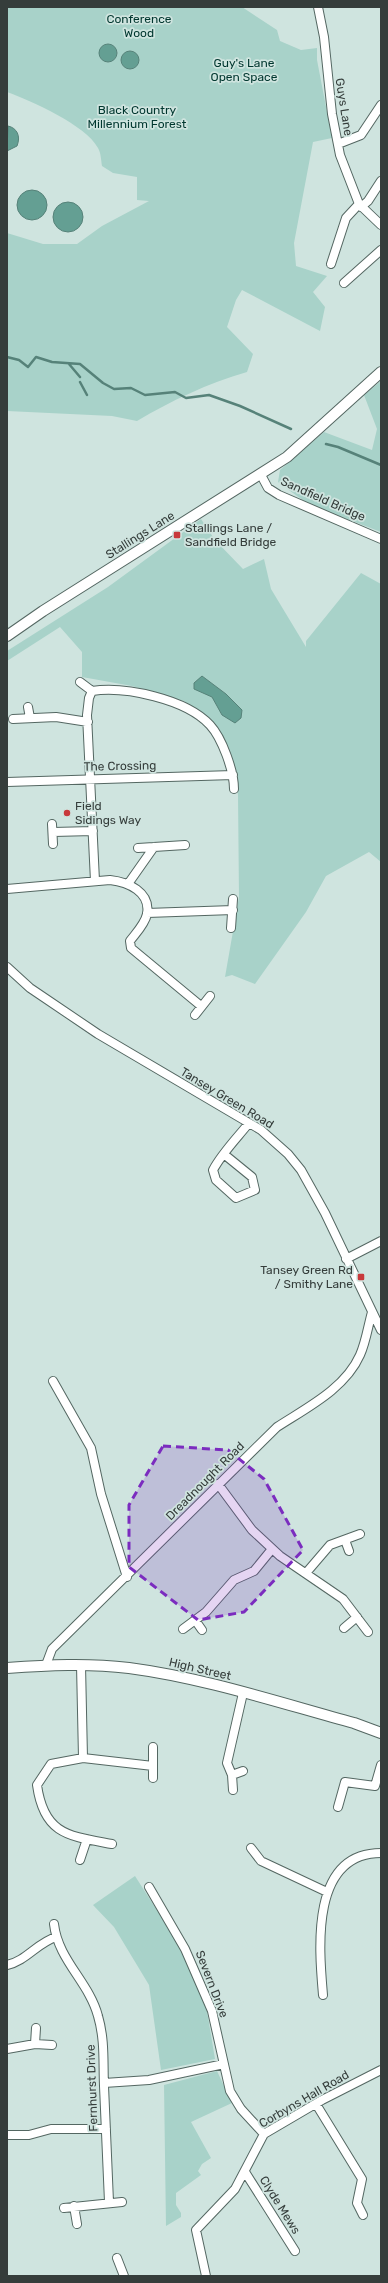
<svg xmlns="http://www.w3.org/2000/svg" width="388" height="2283" font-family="Rubik,sans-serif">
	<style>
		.green { fill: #a8d2c9; fill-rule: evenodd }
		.water { fill: #649f93; stroke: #568279 }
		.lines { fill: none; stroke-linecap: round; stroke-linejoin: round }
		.stream { stroke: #568279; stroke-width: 2.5 }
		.minor-casing { stroke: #546762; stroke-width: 10 }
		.major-casing { stroke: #546762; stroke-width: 12 }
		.minor { stroke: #fff; stroke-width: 8 }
		.major { stroke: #fff; stroke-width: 10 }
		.marked { fill: #7b2cbf; fill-opacity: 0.2; stroke: #7b2cbf; stroke-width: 3; stroke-dasharray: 8 5; stroke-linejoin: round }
		.poi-dot { fill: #c8393b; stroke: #cfe4df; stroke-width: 1.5 }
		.labels { text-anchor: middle; stroke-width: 3.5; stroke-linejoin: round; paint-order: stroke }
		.park-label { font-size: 12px; fill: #00372f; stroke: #cfe4df }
		.street-label { font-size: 12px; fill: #353d3b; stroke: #cfe4df }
		.poi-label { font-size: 12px; fill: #353d3b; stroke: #cfe4df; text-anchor: start }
	</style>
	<rect width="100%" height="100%" fill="#cfe4df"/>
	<path class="green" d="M 7,7 L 242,7 L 277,30 L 280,41 L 301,50 L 317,48 L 317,60 L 332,138 L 313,142 L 294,243 L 296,266 L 327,276 L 313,292 L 325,307 L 320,331 L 242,290 L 236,300 L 227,327 L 253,354 L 247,372 C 208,383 171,401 137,421 L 112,416 L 7,411 L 7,233 L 43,244 L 77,244 L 102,226 L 149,201 L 137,200 L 137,177 L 113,173 L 102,166 C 101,160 101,153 98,148 C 86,125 31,101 7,92 ZM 106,44 C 114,44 120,51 115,59 L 100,56 L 100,50 Z
		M 381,381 L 381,532 L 308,504 L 278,482 L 280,470 L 324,432 L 372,450 L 377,429 L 364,395 Z
		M 201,519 L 215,540 L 243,569 L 264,559 L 271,589 L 306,647 L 306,641 L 361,573 L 381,584 L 381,862 L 369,852 L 326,876 L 306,912 L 255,984 L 232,975 L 225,977 L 239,897 L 238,795 L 234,767 L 223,738 L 212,721 L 184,701 L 132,686 L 82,677 L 82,652 L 60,627 L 7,661 L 7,651 L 108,587 ZM 202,676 L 226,694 L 222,715 Z
		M 135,1876 L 183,1951 L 207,2011 L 215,2059 L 161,2070 L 149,1985 L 114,1927 L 93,1905 Z
		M 217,2071 L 232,2103 L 191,2122 L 211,2158 L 202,2164 L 198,2171 L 201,2175 L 176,2193 L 176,2205 L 181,2213 L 181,2217 L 166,2226 L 164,2085 Z"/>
	<path class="water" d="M99 53a9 9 0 1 1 18 0a9 9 0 1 1-18 0Z
		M121 60a9 9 0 1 1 18 0a9 9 0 1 1-18 0Z
		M 8,126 C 17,128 21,136 17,146 L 7,151 Z
		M17 205a15 15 0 1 1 30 0a15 15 0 1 1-30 0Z
		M53 217a15 15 0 1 1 30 0a15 15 0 1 1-30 0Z
		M 202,676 L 226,694 L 242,710 L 241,718 L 235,723 L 222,715 L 212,697 L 194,689 L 194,683 Z"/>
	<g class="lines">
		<path class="stream" d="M 7,357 L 19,360 L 28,367 L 36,357 L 52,362 L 80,364 L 103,383 L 114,389 L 131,388 L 145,395 L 175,392 L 186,398 L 209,395 L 240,406 L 291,429
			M 69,364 L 80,377
			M 80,382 L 87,395
			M 326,444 L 338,447 L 381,465"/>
		<g class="minor-casing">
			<path id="minor" d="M 318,7 L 324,37 L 332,114 L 340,155 L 359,204 L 381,225
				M 338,144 L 361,135 L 381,105
				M 361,207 L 368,201 L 381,181
				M 331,264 L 346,218 L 359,204
				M 344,283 L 381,250
				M 261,475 L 268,488 L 279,495 L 381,539
				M 80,682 L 92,691
				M 92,691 C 125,686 186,699 210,725 C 222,738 234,771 234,789
				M 92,691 L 89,698 L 87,715 L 95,881
				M 28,707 L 30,718
				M 13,719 L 56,717 L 88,722
				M 7,782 L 233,775
				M 52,824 L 53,844
				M 53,832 L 93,831
				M 138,848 L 185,845
				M 128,884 L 154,847
				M 7,889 L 110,880 C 128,882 151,892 147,914 C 145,924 136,933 130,941 L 131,948 L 201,1006
				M 147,913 L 233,910
				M 231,928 L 233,899
				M 7,967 L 30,988 L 98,1034 L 261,1130 L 288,1154 L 301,1170 L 325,1213 L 381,1330
				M 195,1015 L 210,996
				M 225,1155 L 252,1177 L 255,1190 L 236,1198 L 216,1180 L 213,1170 C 222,1153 237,1138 249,1123
				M 346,1259 L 381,1241
				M 53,1381 L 91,1448 L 101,1494 L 127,1577
				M 218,1484 L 252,1530 L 280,1556 L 343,1599 L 368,1632
				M 345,1540 L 349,1551
				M 306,1573 L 330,1545 L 360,1534
				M 195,1620 L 202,1630
				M 344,1628 L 357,1617
				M 183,1629 L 206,1612 L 234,1580 L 254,1571 L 272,1549
				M 46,1665 L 52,1649 L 277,1427 C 306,1408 345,1389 360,1355 C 366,1342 368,1326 372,1312
				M 81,1665 L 83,1758
				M 153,1747 L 153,1778
				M 232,1775 L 243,1771
				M 233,1790 L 232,1775 L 227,1763 L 243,1693
				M 338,1807 L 345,1782 L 375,1786 L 381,1765
				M 112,1844 C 69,1836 44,1835 37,1785 L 51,1764 L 83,1758 L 153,1766
				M 251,1848 L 261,1861 L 327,1892
				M 80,1860 L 87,1839
				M 149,1887 L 185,1949 L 212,2011 L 230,2091 L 241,2109 L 264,2134
				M 54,1924 C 58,1960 89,1982 98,2016 C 105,2040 103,2062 104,2086 C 106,2125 107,2163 109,2202
				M 7,1965 C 26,1961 37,1943 56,1937
				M 323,1995 C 319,1949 310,1853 381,1853
				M 35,2044 L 36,2028
				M 7,2049 L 35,2044 L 52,2045
				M 104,2083 L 149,2080 L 224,2064
				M 316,2104 L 362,2179 L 357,2203 L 363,2215
				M 7,2135 L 29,2135 L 51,2129 L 106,2129
				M 245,2172 L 295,2251
				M 74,2206 L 77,2224
				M 64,2208 L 122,2202
				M 117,2258 L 124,2276
				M 206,2276 L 196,2230 L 235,2189 L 264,2134 L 322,2100 L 381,2070"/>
		</g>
		<g class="major-casing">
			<path id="major" d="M 7,636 L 43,611 L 287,457 L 381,372
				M 7,1668 C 48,1665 88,1663 129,1668 C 205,1678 280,1703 354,1723 L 381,1733"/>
		</g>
		<use href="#minor" class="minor"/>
		<use href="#major" class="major"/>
	</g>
	<path class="marked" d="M 163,1446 L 228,1450 L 264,1479 L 303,1550 L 244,1612 L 198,1620 L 129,1567 L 129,1505 Z"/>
	<g class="poi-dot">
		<rect x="173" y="531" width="8" height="8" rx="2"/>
		<circle cx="67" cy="813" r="4"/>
		<rect x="357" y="1273" width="8" height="8" rx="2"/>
	</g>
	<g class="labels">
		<g class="park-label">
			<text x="139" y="23">Conference<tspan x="139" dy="14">Wood</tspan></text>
			<text x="244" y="67">Guy's Lane<tspan x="244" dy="14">Open Space</tspan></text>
			<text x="137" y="114">Black Country<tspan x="137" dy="14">Millennium Forest</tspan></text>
		</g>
		<g class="street-label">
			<text transform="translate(344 107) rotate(81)" y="4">Guys Lane</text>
			<text transform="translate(323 499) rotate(24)" y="4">Sandfield Bridge</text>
			<text transform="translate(140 535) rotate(-32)" y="4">Stallings Lane</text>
			<text transform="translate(120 766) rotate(-1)" y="4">The Crossing</text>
			<text transform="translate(227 1098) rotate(31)" y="4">Tansey Green Road</text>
			<text transform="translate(205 1481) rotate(-45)" y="4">Dreadnought Road</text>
			<text transform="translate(200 1669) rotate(13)" y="4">High Street</text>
			<text transform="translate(212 1984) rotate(69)" y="4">Severn Drive</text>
			<text transform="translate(92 2088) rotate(-92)" y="4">Fernhurst Drive</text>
			<text transform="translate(304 2099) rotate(-30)" y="4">Corbyns Hall Road</text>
			<text transform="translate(280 2205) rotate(58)" y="4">Clyde Mews</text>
		</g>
		<g class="poi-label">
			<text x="185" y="532">Stallings Lane /<tspan x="185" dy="14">Sandfield Bridge</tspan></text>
			<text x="75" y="810">Field<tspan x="75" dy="14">Sidings Way</tspan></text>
			<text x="353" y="1274" text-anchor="end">Tansey Green Rd<tspan x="353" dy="14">/ Smithy Lane</tspan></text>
		</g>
	</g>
	<rect width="388" height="2283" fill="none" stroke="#353d3b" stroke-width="16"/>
</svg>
